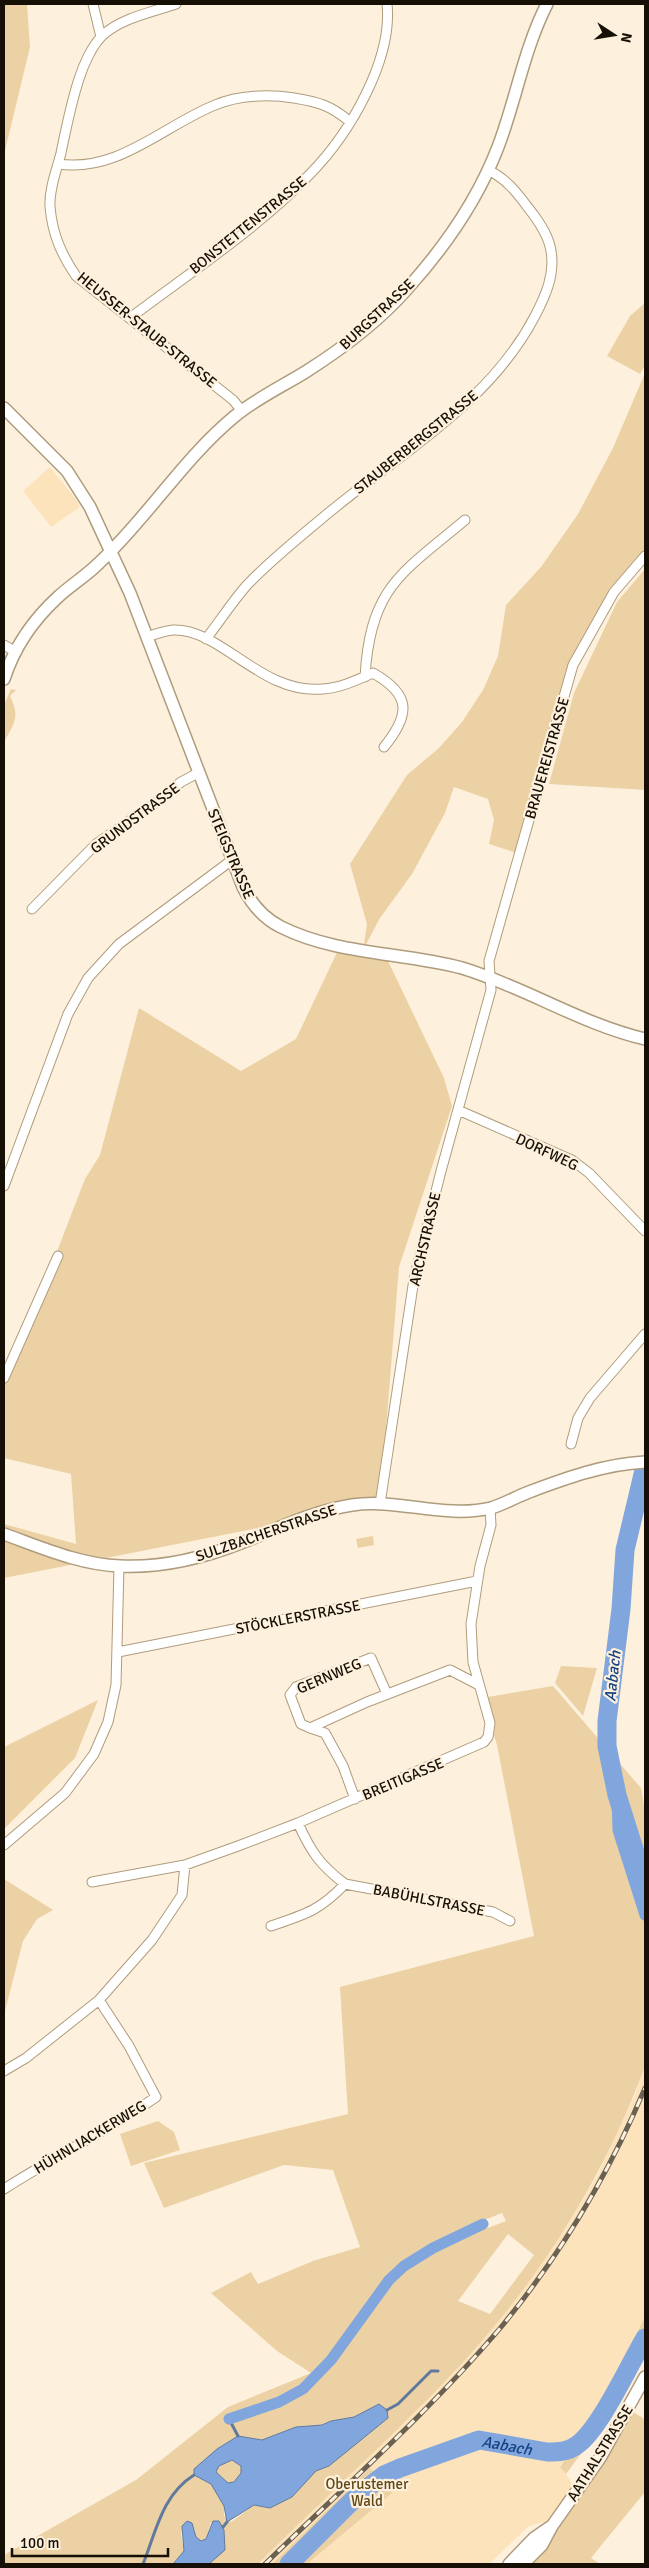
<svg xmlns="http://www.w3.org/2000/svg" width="649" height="2568" font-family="Signika,sans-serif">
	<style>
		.built { fill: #fce3bb }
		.green { fill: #ecd1a4; fill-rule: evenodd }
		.water { fill: #81a6de; stroke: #61799d; fill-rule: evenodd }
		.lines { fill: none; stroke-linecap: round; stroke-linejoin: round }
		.stream { stroke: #61799d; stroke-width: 3 }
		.canal { stroke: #81a6de; stroke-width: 11 }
		.river { stroke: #81a6de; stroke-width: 19 }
		.street-casing { stroke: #af9c7d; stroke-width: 11 }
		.secondary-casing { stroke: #af9c7d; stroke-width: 14 }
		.street { stroke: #fff; stroke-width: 9 }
		.secondary { stroke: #fff; stroke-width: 11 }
		.rail-casing { stroke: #6a6153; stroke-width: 5 }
		.rail { stroke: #fdf1dd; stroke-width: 3; stroke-dasharray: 9; stroke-linecap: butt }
		.labels { text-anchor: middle; stroke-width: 4.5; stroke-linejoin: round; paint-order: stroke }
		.street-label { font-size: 15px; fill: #160f05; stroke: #fdf1dd }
		.park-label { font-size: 15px; fill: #614717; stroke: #fdf1dd }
		.water-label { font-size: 16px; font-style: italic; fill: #164284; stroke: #fdf1dd }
	</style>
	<rect width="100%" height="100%" fill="#fdf1dd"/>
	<path class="built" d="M 50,467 L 75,498 L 80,507 L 51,527 L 23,491 Z
		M 645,2066 L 645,2316 L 599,2412 L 560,2466 L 578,2491 L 558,2518 L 529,2526 L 489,2564 L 307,2564 L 391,2493 L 370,2468 L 272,2564 L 258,2564 L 452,2374 L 520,2293 L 569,2223 L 598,2174 L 635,2095 Z"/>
	<path class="green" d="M 4,4 L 27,4 L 30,47 L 4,155 Z
		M 645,303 L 645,365 L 640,374 L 607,356 L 630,316 Z
		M 645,373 L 645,556 L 614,592 L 573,665 L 520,854 L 489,844 L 494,820 L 488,799 L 454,787 L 445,813 L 412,874 L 380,918 L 363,950 L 388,961 L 444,1078 L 452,1106 L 399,1267 L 380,1504 L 4,1578 L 4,1524 L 76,1544 L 71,1474 L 4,1458 L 4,1374 L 56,1254 L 85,1179 L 100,1155 L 139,1008 L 241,1071 L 296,1039 L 340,946 L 363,950 L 367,924 L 350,864 L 407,775 L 439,748 L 462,722 L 483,690 L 498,656 L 506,605 L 541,567 L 578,514 L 613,448 Z
		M 645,569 L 645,790 L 549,784 L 574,693 L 617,602 Z
		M 11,689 L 16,690 L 10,696 C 20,717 15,722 4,742 L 4,705 Z
		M 373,1536 L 374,1545 L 358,1548 L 356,1539 Z
		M 561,1666 L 597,1668 L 583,1716 L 555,1683 Z
		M 553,1686 L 641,1788 L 645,1811 L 645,2066 C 603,2181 536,2285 452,2374 C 390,2439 322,2500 258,2564 L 209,2564 C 223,2554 226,2548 224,2530 L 211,2522 L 206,2539 L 201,2541 L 196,2537 L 195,2529 L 181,2532 L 184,2551 L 173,2564 L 4,2564 L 4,2555 L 136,2480 L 228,2407 L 311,2373 L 277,2351 L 211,2293 L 251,2272 L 258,2284 L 313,2261 L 360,2247 L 333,2170 L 284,2165 L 164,2208 L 144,2163 L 348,2114 L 340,1987 L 534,1936 L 497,1745 L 482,1698 ZM 502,2213 L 506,2221 L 485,2229 L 482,2221 ZM 508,2234 L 534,2255 L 490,2314 L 458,2301 ZM 379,2404 L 388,2418 L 329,2466 L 316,2471 L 292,2497 L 270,2508 L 254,2505 L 231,2522 L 224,2516 L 224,2506 L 211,2483 L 217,2449 L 238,2436 L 262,2440 L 296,2427 L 322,2425 L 331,2421 L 354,2417 Z
		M 98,1700 L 75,1758 L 4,1829 L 4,1747 Z
		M 4,1879 L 53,1910 L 37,1919 L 23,1941 L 4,2015 Z
		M 158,2121 L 174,2132 L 180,2150 L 131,2166 L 120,2134 Z
		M 645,2316 L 645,2351 L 595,2435 L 566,2474 L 560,2467 L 599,2412 Z
		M 628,2409 L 643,2418 L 645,2422 L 645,2492 L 591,2558 L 600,2564 L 521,2564 Z
		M 232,2460 L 241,2466 L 241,2473 L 234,2482 L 228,2483 L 216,2472 L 219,2466 Z
		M 370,2468 L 392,2493 L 307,2564 L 272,2564 Z"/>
	<path class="water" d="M 379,2404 L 387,2410 L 388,2418 L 329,2466 L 316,2471 L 292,2497 L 270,2508 L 254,2505 L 227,2522 L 224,2506 L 211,2484 L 194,2475 L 194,2469 L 217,2449 L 238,2436 L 262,2440 L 296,2427 L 322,2425 L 331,2421 L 354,2417 ZM 232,2460 L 241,2466 L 241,2473 L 234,2482 L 228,2483 L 216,2472 L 219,2466 Z
		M 187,2521 L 192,2523 L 196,2537 L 201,2541 L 206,2539 L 213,2521 L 219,2521 L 224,2530 L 225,2550 L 209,2564 L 173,2564 L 184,2551 L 182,2526 Z"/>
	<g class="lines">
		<path class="stream" d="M 387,2410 L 398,2404 L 431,2371 L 438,2371
			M 229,2419 L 238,2436
			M 493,2442 L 494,2437
			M 223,2527 L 227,2522
			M 143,2564 C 156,2532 162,2495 194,2475"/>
		<path class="canal" d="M 617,1795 L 618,1830 L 645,1915
			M 229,2419 L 279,2402 L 303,2389 L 331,2360 L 389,2280 L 404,2266 L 433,2248 L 483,2224"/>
		<g class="river">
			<path d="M 645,1466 L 625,1550 L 621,1609 L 607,1721 L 607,1746 L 617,1795 L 645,1884"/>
			<path id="s1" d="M 289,2564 L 357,2496 L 384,2475 L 400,2468 L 479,2440 L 547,2452 C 558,2452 568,2452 577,2445 C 600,2429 629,2365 645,2338"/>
		</g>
		<g class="street-casing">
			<path id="street" d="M 93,4 L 101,37
				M 176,4 C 152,12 122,18 103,35 C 92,45 83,66 79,79 C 71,103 66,129 61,153 C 57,169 49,189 50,206 C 52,233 61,254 76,276 L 233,400 L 242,411
				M 58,164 C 118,173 163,126 215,105 C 239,95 269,94 294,98 C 318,102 330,105 349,121
				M 130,318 C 188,274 261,226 311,173 C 349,134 393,60 387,4
				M 147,637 C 155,634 164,631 173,630 C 221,628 261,695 323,689 C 340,688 357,680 373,673 C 412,695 410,715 384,747
				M 206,639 C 220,621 232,602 247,585 C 269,562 296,540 320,520 C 396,455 488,406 535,316 C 546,295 555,274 551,251 C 549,237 541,225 533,214 C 519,196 509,180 488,170
				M 4,645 L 16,652
				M 365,677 C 370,587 402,573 465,520
				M 32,909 L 96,844 L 161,799 L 181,782 L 198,773
				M 458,1110 L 572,1160 L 589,1173 L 645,1231
				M 4,1186 L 68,1014 L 88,978 L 119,944 L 232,860
				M 4,1378 L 58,1256
				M 571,1444 L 578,1418 L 590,1398 L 645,1334
				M 380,1504 L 414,1279 L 441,1171 L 491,990 L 489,961 L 573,665 L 614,592 L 645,556
				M 118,1652 L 477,1581
				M 387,1694 L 371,1658 L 296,1687 L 290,1695 L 301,1724 L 310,1728 L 367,1702 L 450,1670 L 477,1684
				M 310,1728 L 325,1733 L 343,1766 L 355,1799
				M 298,1823 C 311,1852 320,1865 345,1884 L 493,1912 L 510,1921
				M 4,1845 L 65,1793 L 94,1754 L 108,1722 L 116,1685 L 119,1566
				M 92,1882 L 185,1865 L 238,1846 L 298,1823 L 484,1742 L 488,1737 L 490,1723 L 473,1662 L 471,1624 L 480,1566 L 491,1525 L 490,1508
				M 271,1926 C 306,1914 319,1911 345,1884
				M 4,2071 L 26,2058 L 99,2000 L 152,1940 L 182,1895 L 185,1865
				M 4,2189 C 54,2157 107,2131 156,2097 L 129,2046 L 99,2000"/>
		</g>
		<g class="secondary-casing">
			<path id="secondary" d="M 4,408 L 67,471 L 90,507 L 130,593 L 243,887 C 252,905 263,918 281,927 C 337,955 403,952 462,968 C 525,987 581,1024 645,1039
				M 4,679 C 14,648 34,619 58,597 C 71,585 86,576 99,563 C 148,517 183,459 235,416 C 257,398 283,386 307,371 C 343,348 378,322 407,289 C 444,248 478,199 498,147 C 516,100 524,49 547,4
				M 4,1534 C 40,1547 81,1565 120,1566 C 161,1568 203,1558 241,1543 C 277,1529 313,1511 352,1505 C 398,1498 444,1519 491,1508 C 504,1504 516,1497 529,1492 C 566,1478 605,1464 645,1462
				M 509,2564 L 534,2538 L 550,2527
				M 523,2564 L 542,2545 L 552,2526 L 600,2458 L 645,2377"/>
		</g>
		<use href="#street" class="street"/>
		<use href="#secondary" class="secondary"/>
		<g class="rail-casing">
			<path id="rail" d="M 265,2564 C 345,2486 430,2411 502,2326 C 561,2254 609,2174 645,2088"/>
		</g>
		<use href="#rail" class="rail"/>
	</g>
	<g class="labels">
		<g class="street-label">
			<text transform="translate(248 225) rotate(-39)" y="5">BONSTETTENSTRASSE</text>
			<text transform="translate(377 314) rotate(-43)" y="5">BURGSTRASSE</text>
			<text transform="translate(147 330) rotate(39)" y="5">HEUSSER-STAUB-STRASSE</text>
			<text transform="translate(416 442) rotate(-39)" y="5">STAUBERBERGSTRASSE</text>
			<text transform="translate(547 758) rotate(-74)" y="5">BRAUEREISTRASSE</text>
			<text transform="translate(135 818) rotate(-37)" y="5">GRUNDSTRASSE</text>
			<text transform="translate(231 854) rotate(67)" y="5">STEIGSTRASSE</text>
			<text transform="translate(547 1152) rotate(25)" y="5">DORFWEG</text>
			<text transform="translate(425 1239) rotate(-77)" y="5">ARCHSTRASSE</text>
			<text transform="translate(266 1533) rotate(-19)" y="5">SULZBACHERSTRASSE</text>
			<text transform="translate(298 1617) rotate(-11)" y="5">STÖCKLERSTRASSE</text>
			<text transform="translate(329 1676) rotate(-23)" y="5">GERNWEG</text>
			<text transform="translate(403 1779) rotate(-23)" y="5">BREITIGASSE</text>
			<text transform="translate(429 1900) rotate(11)" y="5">BABÜHLSTRASSE</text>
			<text transform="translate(90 2137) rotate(-31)" y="5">HÜHNLIACKERWEG</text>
			<text transform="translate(600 2453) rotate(-58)" y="5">AATHALSTRASSE</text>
		</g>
		<g class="park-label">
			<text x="367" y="2489">Oberustemer<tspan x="367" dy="17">Wald</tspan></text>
		</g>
		<g class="water-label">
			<text transform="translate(612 1676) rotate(-84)" y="6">Aabach</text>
			<text dy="6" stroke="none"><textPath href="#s1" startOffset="260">Aabach</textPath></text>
		</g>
	</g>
	<rect width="649" height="2568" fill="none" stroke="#160f05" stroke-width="10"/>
	<g transform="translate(614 35) rotate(102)" stroke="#fdf1dd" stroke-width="4" paint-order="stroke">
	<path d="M0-4L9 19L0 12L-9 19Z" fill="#160f05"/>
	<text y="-8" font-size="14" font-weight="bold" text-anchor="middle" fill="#160f05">N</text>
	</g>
	<path d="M12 2548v8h156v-8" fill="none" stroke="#160f05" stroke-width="2.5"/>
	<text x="20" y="2548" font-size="15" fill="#160f05" stroke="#fdf1dd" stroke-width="4" paint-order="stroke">100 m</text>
</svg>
